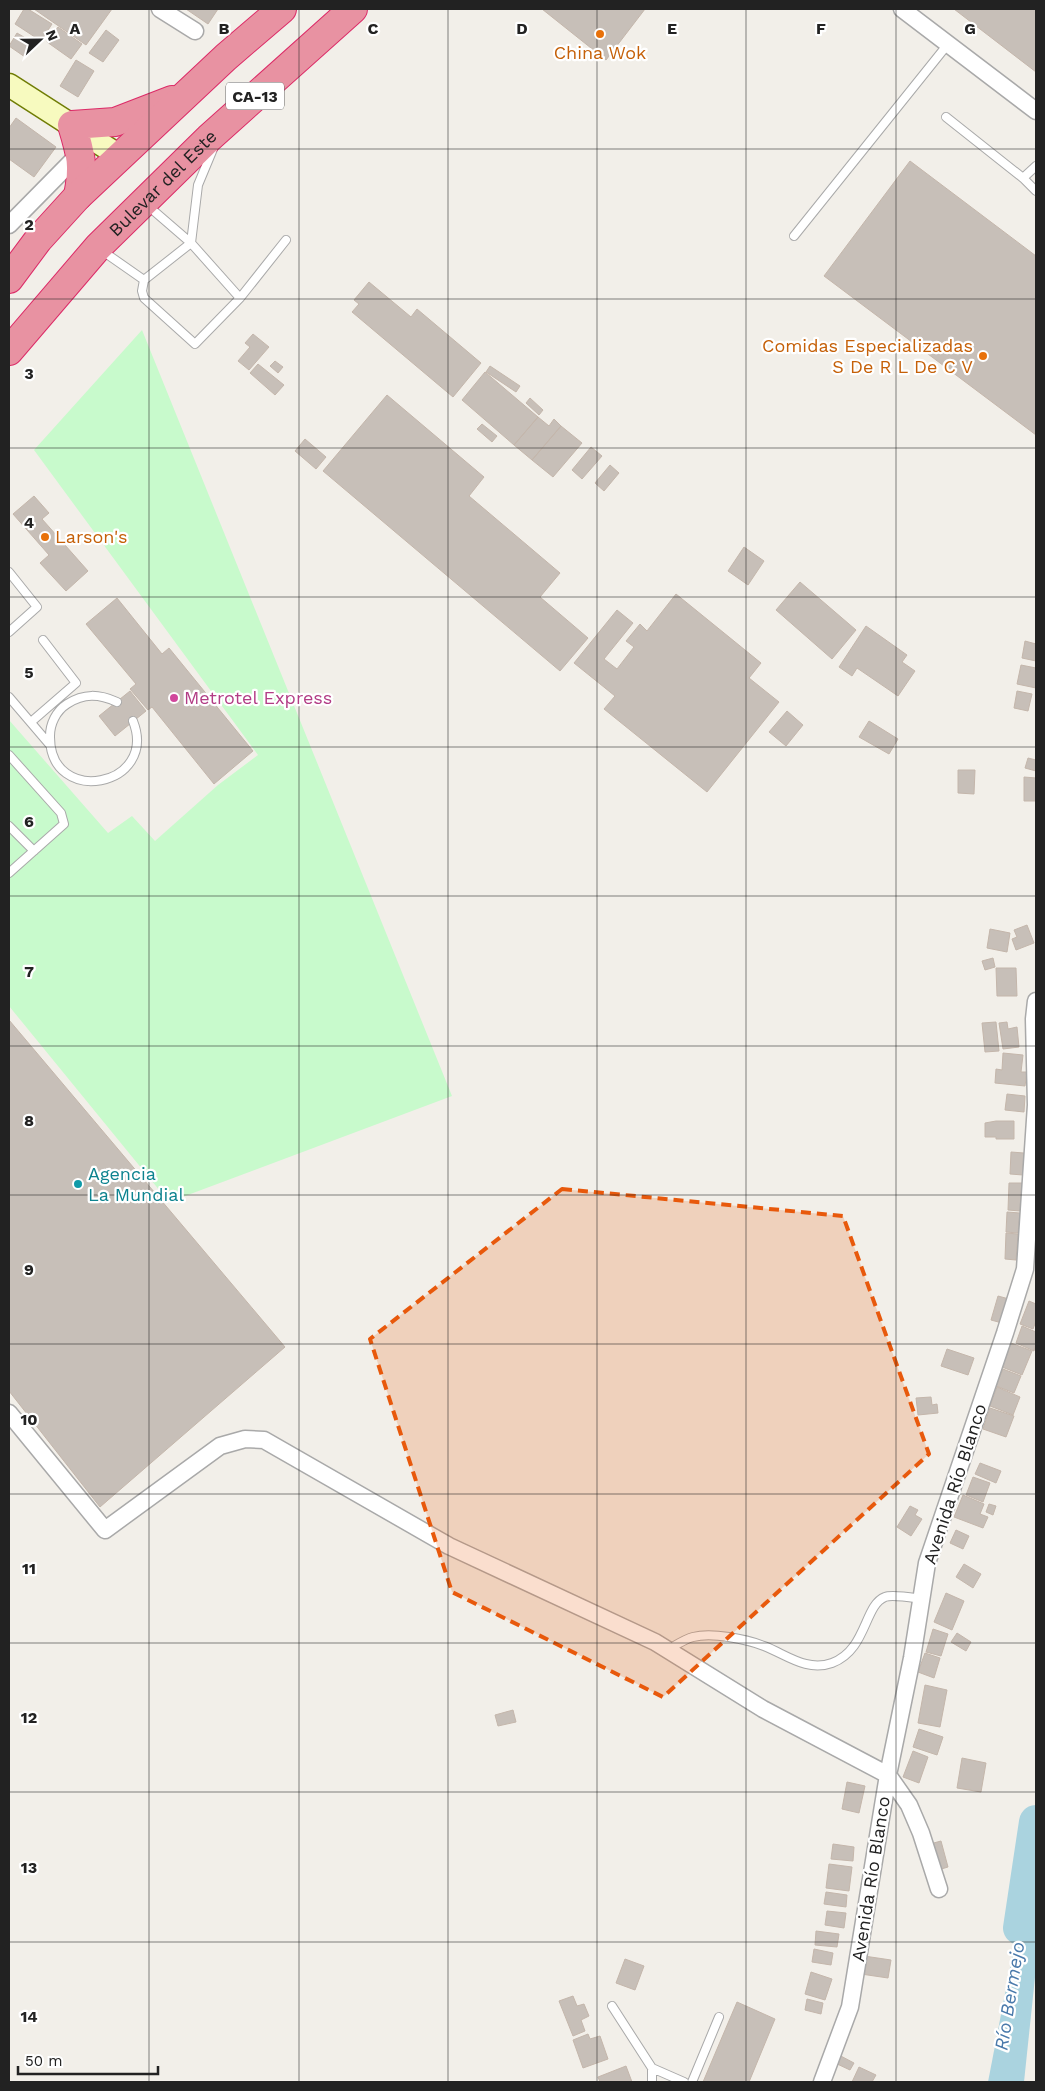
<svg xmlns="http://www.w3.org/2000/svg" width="1045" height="2091" font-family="'Work Sans',sans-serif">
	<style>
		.park { fill: #c8facc }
		.water { fill: #aad3df }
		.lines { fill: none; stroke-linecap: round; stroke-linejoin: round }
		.river { stroke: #aad3df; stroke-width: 34 }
		.building { fill: #c7bfb8; stroke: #c4b6ab }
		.lane-casing { stroke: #a9a9a9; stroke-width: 10 }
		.street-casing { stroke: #a9a9a9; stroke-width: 19 }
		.secondary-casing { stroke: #707d05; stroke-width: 25 }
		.highway-casing { stroke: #dc2a67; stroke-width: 30 }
		.lane { stroke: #fff; stroke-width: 8 }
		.street { stroke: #fff; stroke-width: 16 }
		.secondary { stroke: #f7fabf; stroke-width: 22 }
		.highway { stroke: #e892a2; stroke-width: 28 }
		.marked { fill: #e8590c; fill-opacity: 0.2; stroke: #e8590c; stroke-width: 4; stroke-dasharray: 10 6; stroke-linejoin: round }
		.grid { fill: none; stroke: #222; stroke-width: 1; stroke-opacity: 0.55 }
		.food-dot { fill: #e8710a; stroke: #fff; stroke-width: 2 }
		.hotel-dot { fill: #d1479c; stroke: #fff; stroke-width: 2 }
		.culture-dot { fill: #0f9aa8; stroke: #fff; stroke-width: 2 }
		.labels { text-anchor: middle; stroke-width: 4.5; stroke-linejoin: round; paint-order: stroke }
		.shield { fill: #fff; stroke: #646464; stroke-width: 1 }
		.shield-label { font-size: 16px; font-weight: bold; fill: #222 }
		.food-label { font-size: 18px; fill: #c56008; stroke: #fff }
		.street-label { font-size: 18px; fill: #222; stroke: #fff }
		.hotel-label { font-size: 18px; fill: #b23c85; stroke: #fff; text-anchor: start }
		.culture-label { font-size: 18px; fill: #0d838f; stroke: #fff; text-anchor: start }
		.water-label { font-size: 19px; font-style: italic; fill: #4a7aab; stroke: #fff }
		.grid-label { font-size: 16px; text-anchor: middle; font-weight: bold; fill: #222; stroke: #fff; stroke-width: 4.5; stroke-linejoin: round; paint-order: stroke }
	</style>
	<rect width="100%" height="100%" fill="#f2efe9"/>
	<path class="park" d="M 142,330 L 452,1096 L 169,1202 L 9,1006 L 9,720 L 108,833 L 132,816 L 155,841 L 218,785 L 258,755 L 34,450 Z"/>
	<path class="water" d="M 1036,1833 L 1036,1968 L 1024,2082 L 988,2082 Z"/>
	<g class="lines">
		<path class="river" d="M 1020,1928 L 1036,1822"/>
	</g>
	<path class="building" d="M 24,9 L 28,9 L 52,24 L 41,41 L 15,24 Z
		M 34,9 L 112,9 L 86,45 Z
		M 186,9 L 218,9 L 208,24 Z
		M 542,9 L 645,9 L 606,60 Z
		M 954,9 L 1036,9 L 1036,72 Z
		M 58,27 L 82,44 L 71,59 L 47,42 Z
		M 106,30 L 119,40 L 103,62 L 89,53 Z
		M 17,33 L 34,43 L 25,57 L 9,46 Z
		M 76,60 L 94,71 L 78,97 L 60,86 Z
		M 16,118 L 56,147 L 34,177 L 9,159 L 9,128 Z
		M 910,161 L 1036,256 L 1036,435 L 824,276 Z
		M 369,282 L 411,317 L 417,309 L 481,363 L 453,397 L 352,312 L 359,304 L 354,300 Z
		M 253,334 L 269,347 L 249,370 L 238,361 L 250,347 L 245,343 Z
		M 275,361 L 283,367 L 278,373 L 270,366 Z
		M 258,364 L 284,385 L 275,395 L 250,373 Z
		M 490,366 L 520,386 L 516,392 L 486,372 Z
		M 485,372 L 538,417 L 514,445 L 462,400 Z
		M 387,395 L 484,477 L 469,496 L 560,573 L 540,597 L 588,638 L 560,671 L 323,471 Z
		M 530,398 L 543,410 L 539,415 L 526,403 Z
		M 538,417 L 549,426 L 554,419 L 561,426 L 532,460 L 514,445 Z
		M 482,424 L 497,436 L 492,442 L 477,429 Z
		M 561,426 L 582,443 L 553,477 L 532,460 Z
		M 305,439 L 326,457 L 316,469 L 295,451 Z
		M 591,447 L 602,456 L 582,479 L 572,470 Z
		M 610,465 L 619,473 L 604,491 L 595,483 Z
		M 34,496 L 49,513 L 42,519 L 88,571 L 66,591 L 40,563 L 49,555 L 13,514 Z
		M 744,547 L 764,561 L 748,585 L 728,571 Z
		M 800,582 L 856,630 L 832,659 L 776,610 Z
		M 676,594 L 761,663 L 749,678 L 779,702 L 707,792 L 604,709 L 615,696 L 574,663 L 617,610 L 633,623 L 604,659 L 617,669 L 634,647 L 626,641 L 640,624 L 647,631 Z
		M 117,598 L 162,654 L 169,648 L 253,751 L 214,784 L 152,707 L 148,710 L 130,689 L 136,684 L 86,624 Z
		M 866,626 L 907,655 L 902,662 L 915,671 L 898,696 L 857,668 L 852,676 L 839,667 Z
		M 1025,641 L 1036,644 L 1036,661 L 1022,658 Z
		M 1021,665 L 1036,668 L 1036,688 L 1017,684 Z
		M 130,691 L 146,711 L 115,736 L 99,716 Z
		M 1017,691 L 1032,694 L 1028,711 L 1014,708 Z
		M 787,711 L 803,725 L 786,746 L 769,732 Z
		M 869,721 L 898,739 L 889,754 L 859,737 Z
		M 1028,758 L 1036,760 L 1036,771 L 1025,768 Z
		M 958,770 L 975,770 L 974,794 L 958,793 Z
		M 1024,777 L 1036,778 L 1036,801 L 1024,801 Z
		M 1027,925 L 1034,943 L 1016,950 L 1012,939 L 1017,937 L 1014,930 Z
		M 990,929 L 1010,933 L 1007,952 L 987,948 Z
		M 993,958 L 995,967 L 985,970 L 982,961 Z
		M 996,968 L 1016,968 L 1017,996 L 997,996 Z
		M 9,1020 L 285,1347 L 100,1507 L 9,1391 Z
		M 996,1022 L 999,1051 L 985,1052 L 982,1023 Z
		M 1007,1022 L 1008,1029 L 1017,1027 L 1019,1047 L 1003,1049 L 999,1023 Z
		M 1003,1053 L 1023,1055 L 1021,1072 L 1027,1072 L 1025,1086 L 995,1083 L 996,1069 L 1002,1070 Z
		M 1007,1094 L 1025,1096 L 1024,1112 L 1005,1110 Z
		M 996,1121 L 1014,1121 L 1014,1139 L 996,1139 L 996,1137 L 985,1137 L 985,1123 Z
		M 1011,1152 L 1024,1153 L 1023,1175 L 1010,1174 Z
		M 1009,1183 L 1022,1183 L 1020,1211 L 1008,1210 Z
		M 1007,1212 L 1020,1213 L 1018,1233 L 1006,1232 Z
		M 1006,1233 L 1018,1234 L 1016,1260 L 1005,1259 Z
		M 998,1296 L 1009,1299 L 1002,1323 L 991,1320 Z
		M 1029,1301 L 1036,1304 L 1036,1321 L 1033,1329 L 1020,1324 Z
		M 1022,1326 L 1036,1332 L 1036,1343 L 1034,1351 L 1016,1343 Z
		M 1011,1343 L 1032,1351 L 1022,1375 L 1002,1367 Z
		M 947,1349 L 974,1358 L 968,1375 L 941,1366 Z
		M 1003,1369 L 1021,1376 L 1014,1393 L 996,1386 Z
		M 997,1387 L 1020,1397 L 1013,1415 L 990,1406 Z
		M 931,1397 L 932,1405 L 937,1404 L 938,1413 L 918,1415 L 916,1398 Z
		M 990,1408 L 1014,1416 L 1006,1437 L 983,1429 Z
		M 980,1463 L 1001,1471 L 996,1483 L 975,1474 Z
		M 973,1477 L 990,1483 L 983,1502 L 966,1495 Z
		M 963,1495 L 984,1504 L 980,1514 L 988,1517 L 983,1528 L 954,1517 Z
		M 989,1504 L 996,1506 L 993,1515 L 986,1512 Z
		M 910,1506 L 918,1510 L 915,1515 L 922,1519 L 911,1536 L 897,1527 Z
		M 956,1530 L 969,1536 L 963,1549 L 950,1543 Z
		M 964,1564 L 981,1574 L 973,1588 L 956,1577 Z
		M 946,1593 L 964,1601 L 952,1630 L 934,1622 Z
		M 933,1629 L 948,1634 L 941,1656 L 926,1652 Z
		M 957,1633 L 971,1642 L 966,1651 L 951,1642 Z
		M 925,1653 L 940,1658 L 934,1678 L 918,1672 Z
		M 925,1685 L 947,1690 L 940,1727 L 918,1723 Z
		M 513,1710 L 516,1722 L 498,1726 L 495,1715 Z
		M 919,1729 L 943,1737 L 937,1755 L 913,1747 Z
		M 913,1751 L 928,1757 L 919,1783 L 903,1777 Z
		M 962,1758 L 986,1763 L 981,1792 L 957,1788 Z
		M 847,1782 L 865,1786 L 859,1813 L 842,1809 Z
		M 941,1841 L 948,1867 L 938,1870 L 930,1844 Z
		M 833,1844 L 854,1847 L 853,1861 L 831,1859 Z
		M 829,1864 L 852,1867 L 849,1891 L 826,1888 Z
		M 826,1892 L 847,1895 L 846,1907 L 824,1904 Z
		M 827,1911 L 846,1913 L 844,1928 L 825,1925 Z
		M 816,1931 L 839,1934 L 837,1947 L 815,1945 Z
		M 814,1949 L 833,1953 L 831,1965 L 812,1962 Z
		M 864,1956 L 891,1960 L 888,1978 L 861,1974 Z
		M 625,1959 L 644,1966 L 635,1990 L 616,1983 Z
		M 811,1972 L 832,1979 L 825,2000 L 805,1994 Z
		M 573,1996 L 577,2006 L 584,2004 L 589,2016 L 581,2020 L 585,2031 L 573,2036 L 559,2001 Z
		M 807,1999 L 823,2003 L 821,2014 L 805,2010 Z
		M 737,2002 L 775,2019 L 749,2082 L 703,2082 Z
		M 588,2034 L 590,2039 L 600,2036 L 608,2059 L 583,2068 L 573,2040 Z
		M 837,2054 L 854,2063 L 850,2070 L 833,2062 Z
		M 626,2066 L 632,2082 L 600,2082 L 598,2077 Z
		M 859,2067 L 876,2075 L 872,2082 L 852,2082 Z"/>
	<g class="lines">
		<g class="lane-casing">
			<path id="lane" d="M 946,117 L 1023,178 L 1036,166
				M 213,149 L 198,185 L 191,243 L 240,298 L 286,240
				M 1023,178 L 1036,191
				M 794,236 L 948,44
				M 101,250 L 144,280 L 142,291 L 144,298 L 195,344 L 240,298
				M 144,280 L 191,243 L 147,205
				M 9,572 L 37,607 L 9,632
				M 9,697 L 50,745
				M 117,702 C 99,694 84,693 67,704 C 56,711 50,724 50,736 C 49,808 159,787 133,721
				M 31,722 L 76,683 L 43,640
				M 9,755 L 61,813 L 64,824 L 9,873
				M 9,826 L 34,851
				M 669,1649 C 676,1645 685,1639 693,1637 C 712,1632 746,1639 764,1646 C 787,1655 807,1672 832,1663 C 867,1650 864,1605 885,1597 C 892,1594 914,1598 922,1599
				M 612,2006 L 652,2068 L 684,2082
				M 652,2068 L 652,2082
				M 692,2082 L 719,2017"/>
		</g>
		<g class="street-casing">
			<path id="street" d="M 160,9 L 195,31
				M 902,9 L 1036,111
				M 9,225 L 80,153
				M 9,1413 L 105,1530 L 220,1446 L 245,1439 L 264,1440 L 449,1546 L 655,1642 L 763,1709 L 888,1775 L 909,1805 L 921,1833 L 939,1889
				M 822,2082 L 850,2007 L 888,1775 L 912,1658 L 927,1563 L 1005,1333 L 1025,1269 L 1036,1105 L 1034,1019 L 1036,1001"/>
		</g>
		<g class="secondary-casing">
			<path id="secondary" d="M 9,85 L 121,157"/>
		</g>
		<g class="highway-casing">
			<g id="highway">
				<path d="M 78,196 C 84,166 81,154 72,125 L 115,122 L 172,100"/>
				<path d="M 9,279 L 38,240 L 78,196 L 226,57 L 282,9"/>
				<path id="s1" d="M 9,351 L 98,247 L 209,138 L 353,9"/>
			</g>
		</g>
		<use href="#lane" class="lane"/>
		<use href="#street" class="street"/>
		<use href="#secondary" class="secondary"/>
		<use href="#highway" class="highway"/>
	</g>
	<path class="marked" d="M 562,1189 L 843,1216 L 929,1454 L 663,1697 L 452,1592 L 370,1339 Z"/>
	<path class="grid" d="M 149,9 L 149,2082M 299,9 L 299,2082M 448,9 L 448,2082M 597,9 L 597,2082M 746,9 L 746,2082M 896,9 L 896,2082M 9,149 L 1036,149M 9,299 L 1036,299M 9,448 L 1036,448M 9,597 L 1036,597M 9,747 L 1036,747M 9,896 L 1036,896M 9,1046 L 1036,1046M 9,1195 L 1036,1195M 9,1344 L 1036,1344M 9,1494 L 1036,1494M 9,1643 L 1036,1643M 9,1792 L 1036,1792M 9,1942 L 1036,1942"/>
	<g class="food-dot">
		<circle cx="600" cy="34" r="5"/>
		<circle cx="983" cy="356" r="5"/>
		<circle cx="45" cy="537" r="5"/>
	</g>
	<circle class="hotel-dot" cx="174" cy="698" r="5"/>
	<circle class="culture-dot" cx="78" cy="1184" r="5"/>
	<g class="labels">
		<rect class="shield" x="226" y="82.5" width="58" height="27" rx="4"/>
		<g class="shield-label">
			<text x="255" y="102">CA-13</text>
		</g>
		<g class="food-label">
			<text x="600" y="59">China Wok</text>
			<text x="973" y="352" text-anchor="end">Comidas Especializadas<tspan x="973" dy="21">S De R L De C V</tspan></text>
			<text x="55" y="543" text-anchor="start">Larson's</text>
		</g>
		<g class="street-label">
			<text dy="6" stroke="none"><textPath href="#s1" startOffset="228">Bulevar del Este</textPath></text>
			<text transform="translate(955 1484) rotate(-72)" y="6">Avenida Río Blanco</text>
			<text transform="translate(871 1879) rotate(-81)" y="6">Avenida Río Blanco</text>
		</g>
		<g class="hotel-label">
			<text x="184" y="704">Metrotel Express</text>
		</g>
		<g class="culture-label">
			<text x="88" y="1180">Agencia<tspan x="88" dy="21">La Mundial</tspan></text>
		</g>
		<g class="water-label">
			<text transform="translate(1009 1996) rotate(-81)" y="7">Río Bermejo</text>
		</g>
	</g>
	<g class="grid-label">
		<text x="75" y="34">A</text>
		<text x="224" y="34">B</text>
		<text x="373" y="34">C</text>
		<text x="522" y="34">D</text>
		<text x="672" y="34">E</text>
		<text x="821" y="34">F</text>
		<text x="970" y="34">G</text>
		<text x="29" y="230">2</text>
		<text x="29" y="379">3</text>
		<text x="29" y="528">4</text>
		<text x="29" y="678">5</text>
		<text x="29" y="827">6</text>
		<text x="29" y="977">7</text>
		<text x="29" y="1126">8</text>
		<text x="29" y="1275">9</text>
		<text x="29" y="1425">10</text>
		<text x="29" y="1574">11</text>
		<text x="29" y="1723">12</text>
		<text x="29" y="1873">13</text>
		<text x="29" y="2022">14</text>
	</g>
	<rect width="1045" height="2091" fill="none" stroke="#222222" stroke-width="20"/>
	<g transform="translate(40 40) rotate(68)" stroke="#ffffff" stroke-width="4" paint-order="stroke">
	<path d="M0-4L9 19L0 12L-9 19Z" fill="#222222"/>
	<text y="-8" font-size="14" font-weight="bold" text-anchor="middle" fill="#222222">N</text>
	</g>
	<path d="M18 2066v8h140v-8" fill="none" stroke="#222222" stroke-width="2.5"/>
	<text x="25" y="2066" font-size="15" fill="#222222" stroke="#ffffff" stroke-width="4" paint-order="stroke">50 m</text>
</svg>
